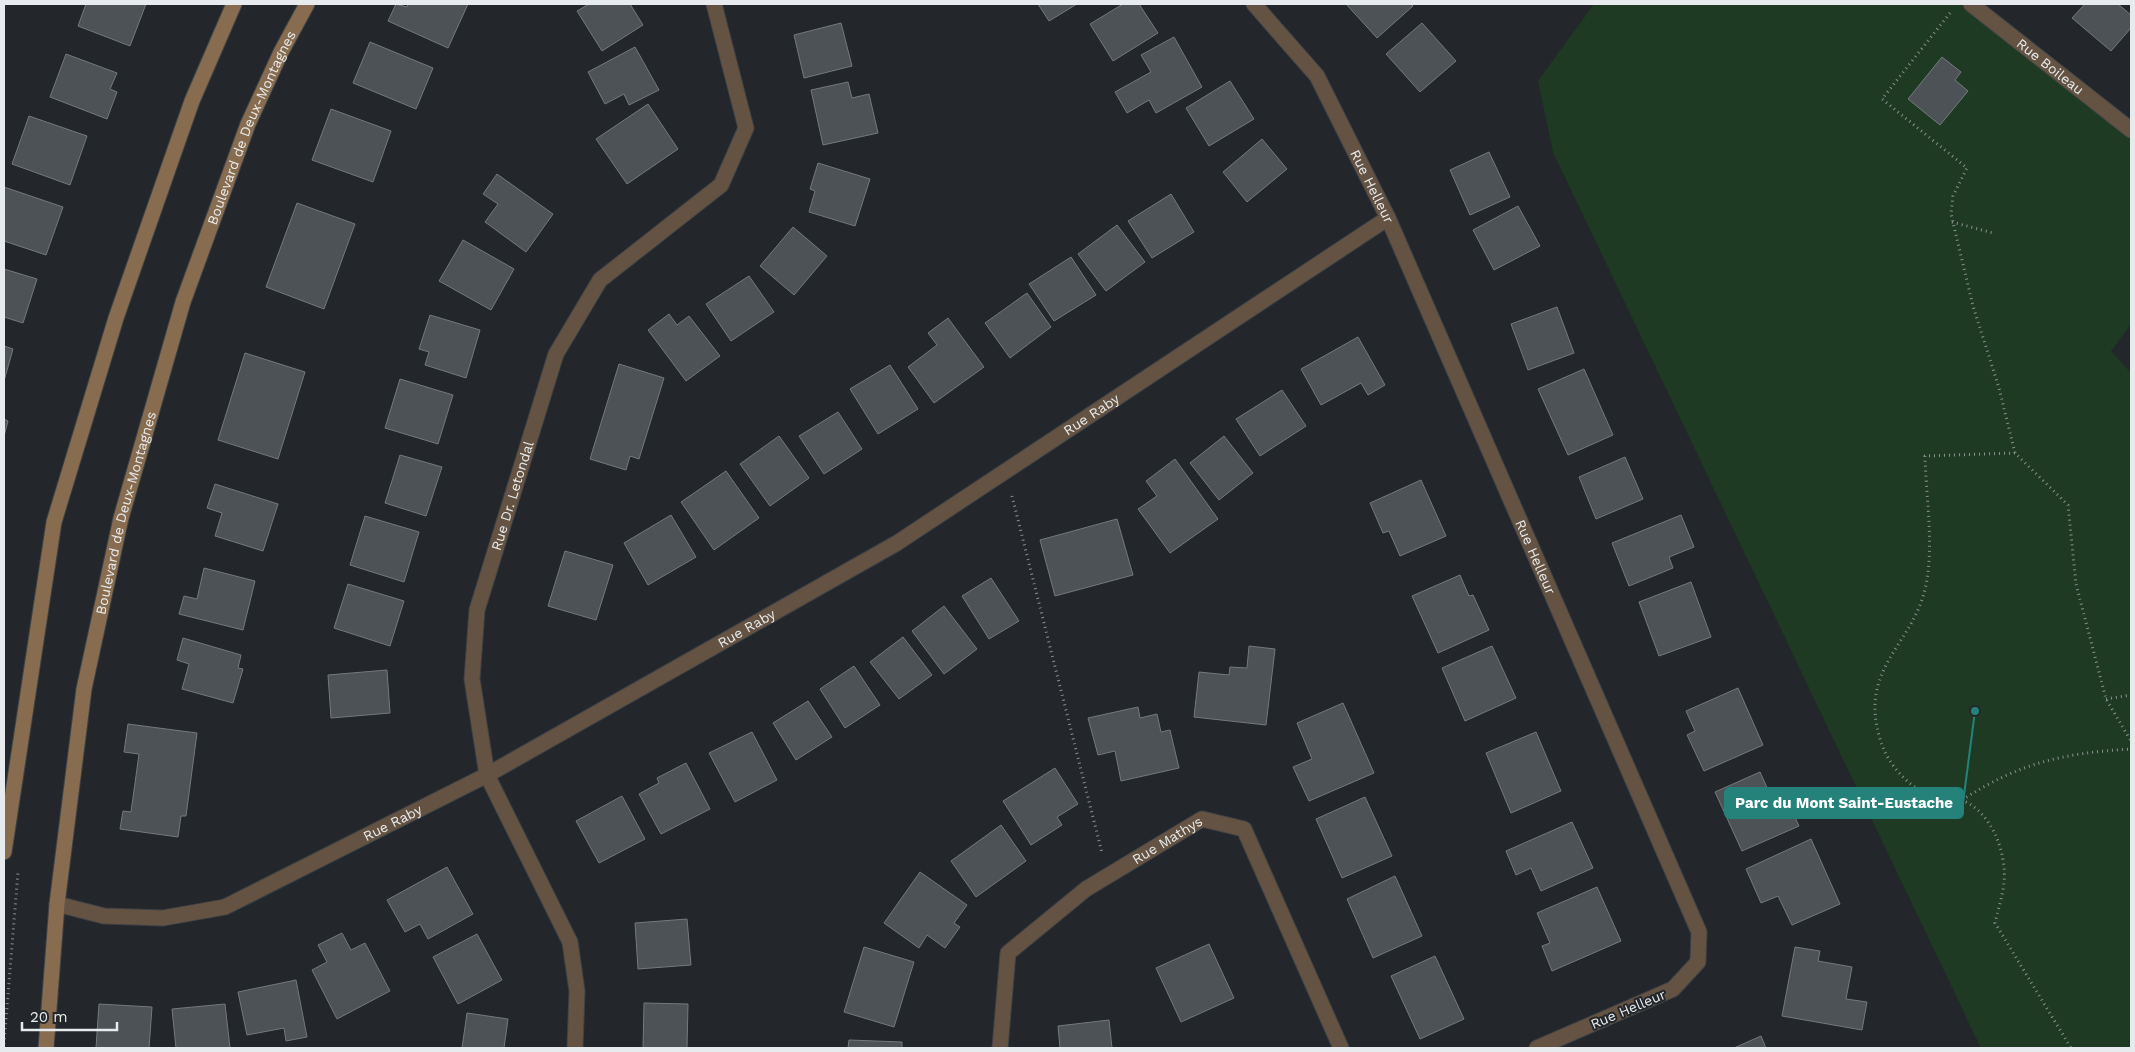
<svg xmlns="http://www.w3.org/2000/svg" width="2135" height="1052" font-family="'Work Sans',sans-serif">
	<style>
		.green { fill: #1e3a22 }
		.building { fill: #4d5256; stroke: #75797e }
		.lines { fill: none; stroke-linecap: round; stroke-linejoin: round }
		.street-casing { stroke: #3f4246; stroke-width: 17 }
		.secondary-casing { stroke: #3f4246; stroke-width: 17 }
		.path { stroke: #8c8f92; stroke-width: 3; stroke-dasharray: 1 4; stroke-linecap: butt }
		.street { stroke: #645342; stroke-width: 15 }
		.secondary { stroke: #876c4f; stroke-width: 15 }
		.labels { text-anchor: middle; stroke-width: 4; stroke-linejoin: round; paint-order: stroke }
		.street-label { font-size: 14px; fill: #e8ebed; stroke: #23272b }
		.leader { fill: none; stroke: #25827b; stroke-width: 2 }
		.callout-dot { fill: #25827b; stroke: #23272b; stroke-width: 2 }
		.callout { fill: #25827b; stroke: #25827b; stroke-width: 2 }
		.callout-label { font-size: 15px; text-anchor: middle; font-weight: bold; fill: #fff }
	</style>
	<rect width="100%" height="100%" fill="#23272b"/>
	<path class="green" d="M 1594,4 L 1971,4 L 2131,130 L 2131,324 L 2111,351 L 2131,373 L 2131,1048 L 1981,1048 L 1553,152 L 1538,81 Z"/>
	<path class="building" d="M 86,4 L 146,4 L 130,46 L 78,26 Z
		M 396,4 L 407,7 L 408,4 L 468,4 L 448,48 L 388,21 Z
		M 589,4 L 630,4 L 643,25 L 602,51 L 577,11 Z
		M 1038,4 L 1077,4 L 1049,21 Z
		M 1123,4 L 1139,4 L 1158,33 L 1113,61 L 1090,24 Z
		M 1346,4 L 1411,4 L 1413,6 L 1377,38 Z
		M 2085,4 L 2118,4 L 2131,15 L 2131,28 L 2111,51 L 2072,18 Z
		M 841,23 L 852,66 L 804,78 L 794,35 Z
		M 1422,23 L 1456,61 L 1420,92 L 1386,54 Z
		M 1174,37 L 1202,87 L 1156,113 L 1149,100 L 1127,113 L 1115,92 L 1151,72 L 1141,55 Z
		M 370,42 L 433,68 L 416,109 L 353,83 Z
		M 635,47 L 659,90 L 629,105 L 624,94 L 605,104 L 588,72 Z
		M 66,54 L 117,73 L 110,89 L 117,92 L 107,119 L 50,97 Z
		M 1942,57 L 1961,72 L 1955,80 L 1968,91 L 1940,125 L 1908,99 Z
		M 1230,81 L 1254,119 L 1209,146 L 1186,108 Z
		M 848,82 L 852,98 L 869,94 L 878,133 L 823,145 L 811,90 Z
		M 648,104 L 678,149 L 627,184 L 596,139 Z
		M 331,109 L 391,131 L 373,182 L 312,160 Z
		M 29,116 L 87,136 L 70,185 L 12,164 Z
		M 1262,139 L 1287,169 L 1247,202 L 1223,172 Z
		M 1489,152 L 1510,197 L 1470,215 L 1450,170 Z
		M 818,163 L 870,179 L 855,226 L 809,212 L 815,191 L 810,189 Z
		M 497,174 L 553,214 L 526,252 L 485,222 L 498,204 L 483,194 Z
		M 4,187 L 63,207 L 46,255 L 4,241 Z
		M 1171,194 L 1194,232 L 1152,258 L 1128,221 Z
		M 297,203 L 355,224 L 324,309 L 266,287 Z
		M 1518,206 L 1540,246 L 1494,270 L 1473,230 Z
		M 1117,225 L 1145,262 L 1106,291 L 1078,254 Z
		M 793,227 L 827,256 L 794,295 L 760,266 Z
		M 463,240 L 514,269 L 491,310 L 439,281 Z
		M 1071,257 L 1096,295 L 1054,321 L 1029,284 Z
		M 4,269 L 37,279 L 23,323 L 4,317 Z
		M 749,276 L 774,312 L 731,341 L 706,304 Z
		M 1027,293 L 1051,327 L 1010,358 L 985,323 Z
		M 1557,307 L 1574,353 L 1528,370 L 1511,324 Z
		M 669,314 L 677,325 L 689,316 L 720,356 L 686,381 L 648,330 Z
		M 430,315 L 480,330 L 466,378 L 425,365 L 429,352 L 419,349 Z
		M 948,318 L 984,367 L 934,403 L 908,367 L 937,345 L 928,333 Z
		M 1358,337 L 1385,385 L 1368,395 L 1361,383 L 1321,405 L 1301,369 Z
		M 4,346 L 13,349 L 4,381 Z
		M 245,353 L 305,372 L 278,459 L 218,440 Z
		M 619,364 L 664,378 L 639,459 L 630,456 L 626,470 L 590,459 Z
		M 890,365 L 918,409 L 878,434 L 850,389 Z
		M 1584,369 L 1613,435 L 1568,455 L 1538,389 Z
		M 400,379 L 453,395 L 438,444 L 385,428 Z
		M 1282,390 L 1306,426 L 1260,456 L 1236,419 Z
		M 838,412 L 862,449 L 824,474 L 799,436 Z
		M 4,419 L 8,421 L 4,436 Z
		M 779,436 L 809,478 L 770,506 L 740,464 Z
		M 1224,436 L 1253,473 L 1219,500 L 1190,463 Z
		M 400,455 L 442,467 L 426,516 L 385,503 Z
		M 1625,457 L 1643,499 L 1596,519 L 1579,477 Z
		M 1175,459 L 1218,519 L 1170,553 L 1138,509 L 1157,496 L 1146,481 Z
		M 726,471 L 759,518 L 714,550 L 681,502 Z
		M 1421,480 L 1446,536 L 1400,556 L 1389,531 L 1383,533 L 1370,503 Z
		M 215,484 L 278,504 L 263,551 L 215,536 L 222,513 L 207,508 Z
		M 671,515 L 696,557 L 648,585 L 624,543 Z
		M 1681,515 L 1694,547 L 1669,557 L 1673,568 L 1629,586 L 1612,543 Z
		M 365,516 L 419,532 L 404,582 L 350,565 Z
		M 1117,519 L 1133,575 L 1055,596 L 1040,540 Z
		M 565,551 L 613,565 L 596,620 L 548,606 Z
		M 204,568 L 255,581 L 243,630 L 179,614 L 184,596 L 197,599 Z
		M 1460,575 L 1469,596 L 1473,595 L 1489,630 L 1438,653 L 1412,596 Z
		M 991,578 L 1019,621 L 989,639 L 962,596 Z
		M 1691,582 L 1711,637 L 1659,656 L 1639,602 Z
		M 348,584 L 404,601 L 390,646 L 334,628 Z
		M 944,606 L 977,649 L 944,674 L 912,631 Z
		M 903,637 L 932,675 L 899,699 L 870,662 Z
		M 183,638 L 241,655 L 238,668 L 243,669 L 233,703 L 182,689 L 189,664 L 177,660 Z
		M 1249,646 L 1275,649 L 1266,725 L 1194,717 L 1199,672 L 1229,675 L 1230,667 L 1247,668 Z
		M 1492,646 L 1516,698 L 1465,721 L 1442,668 Z
		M 854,666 L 880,705 L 845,728 L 820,689 Z
		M 387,670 L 390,713 L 331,718 L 328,675 Z
		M 1738,688 L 1763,745 L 1704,771 L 1687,735 L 1695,731 L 1686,711 Z
		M 808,701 L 832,737 L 796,760 L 773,723 Z
		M 1343,703 L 1374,773 L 1309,801 L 1293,767 L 1312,759 L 1297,723 Z
		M 1138,707 L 1140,718 L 1157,714 L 1161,732 L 1170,730 L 1179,768 L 1121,781 L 1115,751 L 1098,755 L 1088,718 Z
		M 128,724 L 197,733 L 186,816 L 181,816 L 178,837 L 120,829 L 123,811 L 131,812 L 139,754 L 124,752 Z
		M 752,732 L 777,780 L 735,802 L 709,753 Z
		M 1536,732 L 1561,791 L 1511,813 L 1486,753 Z
		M 686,763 L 710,809 L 661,834 L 639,794 L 659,783 L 657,778 Z
		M 1055,768 L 1078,804 L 1057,817 L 1062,825 L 1031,845 L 1003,801 Z
		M 1760,772 L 1774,803 L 1786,797 L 1799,826 L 1742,851 L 1715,792 Z
		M 622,796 L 645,839 L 599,863 L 576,821 Z
		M 1365,797 L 1392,856 L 1342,878 L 1316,819 Z
		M 1572,822 L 1593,868 L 1541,891 L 1531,868 L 1516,875 L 1506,851 Z
		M 1001,825 L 1026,861 L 976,897 L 951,861 Z
		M 1811,839 L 1840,904 L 1792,925 L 1778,896 L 1761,903 L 1746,869 Z
		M 447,867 L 473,914 L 428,939 L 420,924 L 405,932 L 387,900 Z
		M 920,872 L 967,905 L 954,923 L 960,927 L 945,948 L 927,935 L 919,948 L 884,923 Z
		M 1395,876 L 1422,936 L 1373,958 L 1347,899 Z
		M 1597,887 L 1621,941 L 1552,971 L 1542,946 L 1550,943 L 1537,913 Z
		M 687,919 L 691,965 L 638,969 L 635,923 Z
		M 342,933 L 351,950 L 365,943 L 390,991 L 337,1019 L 312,970 L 327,962 L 318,945 Z
		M 477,934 L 502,980 L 458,1004 L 433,957 Z
		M 1209,944 L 1234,998 L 1181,1022 L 1156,968 Z
		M 864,947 L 914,962 L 894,1027 L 844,1012 Z
		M 1795,947 L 1820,951 L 1818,961 L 1852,967 L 1846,999 L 1867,1002 L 1862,1030 L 1782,1016 Z
		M 1435,956 L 1464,1019 L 1420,1039 L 1391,976 Z
		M 296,980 L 307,1037 L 286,1041 L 284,1028 L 247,1035 L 238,992 Z
		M 644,1003 L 688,1004 L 687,1048 L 643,1048 Z
		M 99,1004 L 152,1007 L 149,1048 L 96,1048 Z
		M 225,1004 L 230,1048 L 176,1048 L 172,1009 Z
		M 467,1013 L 508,1019 L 504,1048 L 462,1048 Z
		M 1109,1020 L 1112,1048 L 1060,1048 L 1058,1026 Z
		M 1761,1036 L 1766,1048 L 1734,1048 Z
		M 849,1040 L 902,1042 L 902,1048 L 848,1048 Z"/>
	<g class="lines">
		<g class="street-casing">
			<g id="street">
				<path id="s1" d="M 1254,4 L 1317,76 L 1388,218 L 1699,932 L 1698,962 L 1673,989 L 1537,1048"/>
				<path id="s2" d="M 1971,4 L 2131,130"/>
				<path id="s3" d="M 57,904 L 104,916 L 163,918 L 225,907 L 487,775 L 897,543 L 1388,218"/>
				<path id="s4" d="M 575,1048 L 577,991 L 570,942 L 487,775 L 472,679 L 477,610 L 556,354 L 600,280 L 721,185 L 746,128 L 714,4"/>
				<path id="s5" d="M 1000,1048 L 1008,953 L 1086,889 L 1202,819 L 1244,829 L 1341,1048"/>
			</g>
		</g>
		<g class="secondary-casing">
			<g id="secondary">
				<path d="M 4,852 L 54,522 L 116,318 L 192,101 L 234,4"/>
				<path id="s6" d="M 46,1048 L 57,904 L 84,689 L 121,518 L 183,302 L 248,124 L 281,52 L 307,4"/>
			</g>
		</g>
		<path class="path" d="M 1950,13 L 1882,99 L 1967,168 L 1953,196 L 1951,214 L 1973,306 L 1999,388 L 2015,453 L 2068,505 L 2076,584 L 2106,699 L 2131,741
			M 1952,222 L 1993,233
			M 2015,453 L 1925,456 C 1926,496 1934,545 1926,585 C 1914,645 1858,667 1880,739 C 1887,764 1909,789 1935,797 C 1943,799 1953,797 1961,800 C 1991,810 2007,853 2004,882 C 2003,895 1998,909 1995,923 L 2071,1048
			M 1012,496 L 1102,853
			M 2106,699 L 2131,695
			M 1962,800 C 2019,763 2063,753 2131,749
			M 4,1044 L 18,872"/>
		<use href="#street" class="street"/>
		<use href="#secondary" class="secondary"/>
	</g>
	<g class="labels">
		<g class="street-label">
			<text dy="5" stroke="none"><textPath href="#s2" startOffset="101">Rue Boileau</textPath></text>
			<text dy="5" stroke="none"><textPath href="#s6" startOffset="948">Boulevard de Deux-Montagnes</textPath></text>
			<text dy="5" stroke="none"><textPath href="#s1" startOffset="219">Rue Helleur</textPath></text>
			<text dy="5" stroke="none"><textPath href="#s3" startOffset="1168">Rue Raby</textPath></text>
			<text dy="5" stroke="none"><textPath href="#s4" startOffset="579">Rue Dr. Letondal</textPath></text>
			<text dy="5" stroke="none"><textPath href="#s6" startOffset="542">Boulevard de Deux-Montagnes</textPath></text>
			<text dy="5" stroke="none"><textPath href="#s1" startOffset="624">Rue Helleur</textPath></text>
			<text dy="5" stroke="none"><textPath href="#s3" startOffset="762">Rue Raby</textPath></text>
			<text dy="5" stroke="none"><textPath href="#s3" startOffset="358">Rue Raby</textPath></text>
			<text dy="5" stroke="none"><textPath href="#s5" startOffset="291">Rue Mathys</textPath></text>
			<text transform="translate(1628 1009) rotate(-23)" y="5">Rue Helleur</text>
		</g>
	</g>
	<path class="leader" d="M1975 711L1963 803"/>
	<circle class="callout-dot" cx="1975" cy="711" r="5"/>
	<rect class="callout" x="1725" y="788" width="238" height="30" rx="5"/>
	<g class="callout-label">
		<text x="1844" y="808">Parc du Mont Saint-Eustache</text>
	</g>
	<rect width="2135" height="1052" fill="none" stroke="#e8ebed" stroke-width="10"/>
	<path d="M22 1022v8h95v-8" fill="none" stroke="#e8ebed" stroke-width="2.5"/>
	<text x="30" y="1022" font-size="15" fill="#e8ebed" stroke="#23272b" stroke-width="4" paint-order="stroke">20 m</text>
</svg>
